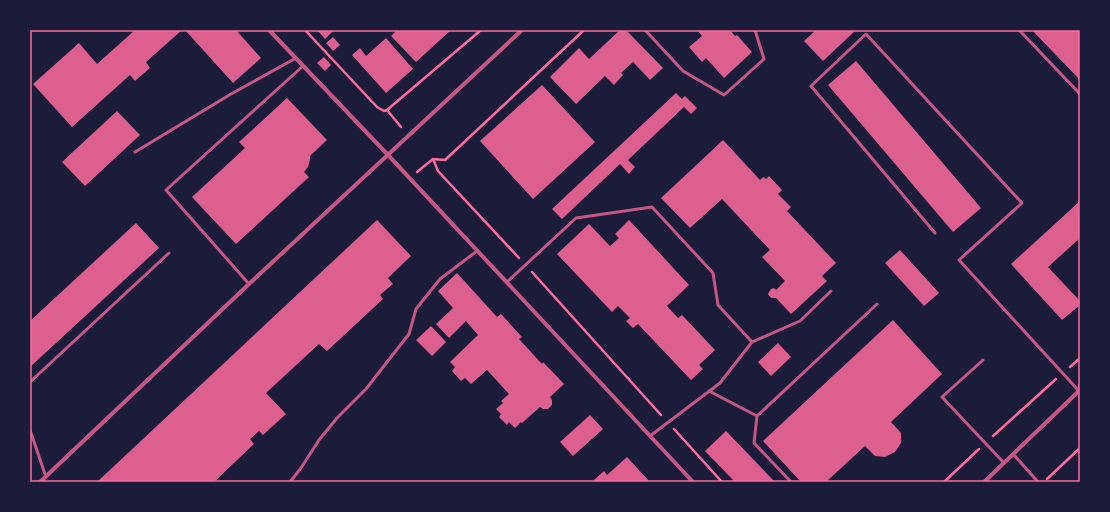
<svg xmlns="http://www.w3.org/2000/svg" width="1110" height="512" font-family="Lato,sans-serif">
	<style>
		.building { fill: #dd5f8e }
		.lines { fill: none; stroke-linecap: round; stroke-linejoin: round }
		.path { stroke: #ff6b9d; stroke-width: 2.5 }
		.service { stroke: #c65784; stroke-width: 3 }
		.minor { stroke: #c65784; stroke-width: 4 }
		.neatline { fill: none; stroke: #ff6b9d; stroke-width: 1.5 }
	</style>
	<rect width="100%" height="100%" fill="#1b1b3a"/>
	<path class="building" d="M 135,30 L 182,30 L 146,62 L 150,68 L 135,81 L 130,75 L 72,127 L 33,84 L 79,43 L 97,64 Z
		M 185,30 L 236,30 L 261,58 L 233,83 Z
		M 317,30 L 334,30 L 325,39 Z
		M 397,30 L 451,30 L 416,62 L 391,36 Z
		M 620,30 L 626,30 L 663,68 L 650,80 L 633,62 L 621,73 L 623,75 L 614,85 L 605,76 L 576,104 L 550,77 L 579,48 L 589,59 Z
		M 697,30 L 730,30 L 735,36 L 737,35 L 752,52 L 724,78 L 706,58 L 702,62 L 689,47 L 702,36 Z
		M 816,30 L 856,30 L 823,61 L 804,41 Z
		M 1032,30 L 1080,30 L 1080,80 Z
		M 333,37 L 340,45 L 333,51 L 326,43 Z
		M 386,38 L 413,69 L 386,93 L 352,55 L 360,48 L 366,56 Z
		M 324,57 L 331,65 L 325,71 L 317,63 Z
		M 856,61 L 981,208 L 953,232 L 828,85 Z
		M 542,85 L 595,142 L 533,199 L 480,141 Z
		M 676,93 L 682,99 L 685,96 L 697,108 L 691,114 L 684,107 L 628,160 L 635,167 L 629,174 L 620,164 L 562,219 L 552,209 Z
		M 287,98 L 327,140 L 310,156 L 310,160 L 308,167 L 304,172 L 309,177 L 236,244 L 192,197 L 245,148 L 239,142 Z
		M 117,111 L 140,135 L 85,186 L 62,162 Z
		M 723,140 L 760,180 L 763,177 L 766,179 L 769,176 L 782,190 L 778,194 L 791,207 L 787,211 L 836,263 L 822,276 L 827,281 L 791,314 L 776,298 L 771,298 L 768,294 L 769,292 L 771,289 L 774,288 L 776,290 L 785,281 L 762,257 L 770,250 L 722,199 L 690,228 L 661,198 Z
		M 1080,201 L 1080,238 L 1048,267 L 1080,301 L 1080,305 L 1062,320 L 1011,264 Z
		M 377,220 L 411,256 L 388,278 L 393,284 L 380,295 L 383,299 L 327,351 L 319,344 L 266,393 L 286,414 L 263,435 L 259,431 L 250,439 L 254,444 L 214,482 L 97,482 Z
		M 629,220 L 689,285 L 667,306 L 678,318 L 682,315 L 715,350 L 699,365 L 703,369 L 691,380 L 638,324 L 633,328 L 626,321 L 630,318 L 618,306 L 612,312 L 557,254 L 589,224 L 610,246 L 619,238 L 615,234 Z
		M 136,223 L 159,248 L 30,367 L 30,321 Z
		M 900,250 L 939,293 L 924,306 L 885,263 Z
		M 457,273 L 497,317 L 501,314 L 522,337 L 519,339 L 542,364 L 543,362 L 564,384 L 550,397 L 552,400 L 552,405 L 548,409 L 543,409 L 540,407 L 522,423 L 521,422 L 515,428 L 509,422 L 507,425 L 499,417 L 501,414 L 496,409 L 503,403 L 501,401 L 509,394 L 487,370 L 471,384 L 465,378 L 461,381 L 452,371 L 455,367 L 450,362 L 478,335 L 466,321 L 449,338 L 436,324 L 453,308 L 438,291 Z
		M 893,320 L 942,374 L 891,422 L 901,433 L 901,443 L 895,452 L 885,457 L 875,456 L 865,446 L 826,482 L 801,482 L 763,441 Z
		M 431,326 L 446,342 L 432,356 L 416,340 Z
		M 778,343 L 791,357 L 771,376 L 758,362 Z
		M 590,415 L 603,429 L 573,456 L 560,442 Z
		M 726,431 L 775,482 L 735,482 L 705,451 Z
		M 627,457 L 648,480 L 647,482 L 595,482 L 594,480 L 604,471 L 607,475 Z"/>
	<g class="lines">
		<path class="path" d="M 305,30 L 377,107 L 384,111 L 387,110
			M 401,127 L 387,110 L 481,30
			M 433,159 L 438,171 L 519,258
			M 417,172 L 433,159 L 445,160 L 584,30
			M 532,272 L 661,415
			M 1070,367 L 1080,358
			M 674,429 L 722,482
			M 993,436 L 1056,379
			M 1047,479 L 1080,448
			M 944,482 L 979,449"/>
		<path class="service" d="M 645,30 L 683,71 L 724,95 L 764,59 L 755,30
			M 1019,30 L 1080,94
			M 135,152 L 231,94 L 296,58
			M 935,233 L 811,86 L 866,34 L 1022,203 L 959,260 L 1079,391
			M 507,282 L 576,218 L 652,207 L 713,273 L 718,305 L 752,342 L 720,383 L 650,436
			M 249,284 L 166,190 L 303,66
			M 752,342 L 800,321 L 831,291
			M 983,360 L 942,397 L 1004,463
			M 30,382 L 169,253
			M 709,391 L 757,416
			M 30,430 L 46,477
			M 1013,454 L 1038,482
			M 290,482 L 301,468 L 319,440 L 337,418 L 366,389 L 387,362 L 409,334 L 416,309 L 440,279 L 477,251
			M 791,482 L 754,443 L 757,416 L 877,304"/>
		<path class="minor" d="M 269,30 L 388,155 L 693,482
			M 40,482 L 249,284 L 522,30
			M 984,482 L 1080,390"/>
	</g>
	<rect width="1110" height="512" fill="none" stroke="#1b1b3a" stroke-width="62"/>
	<rect x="31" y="31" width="1048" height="450" class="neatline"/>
</svg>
